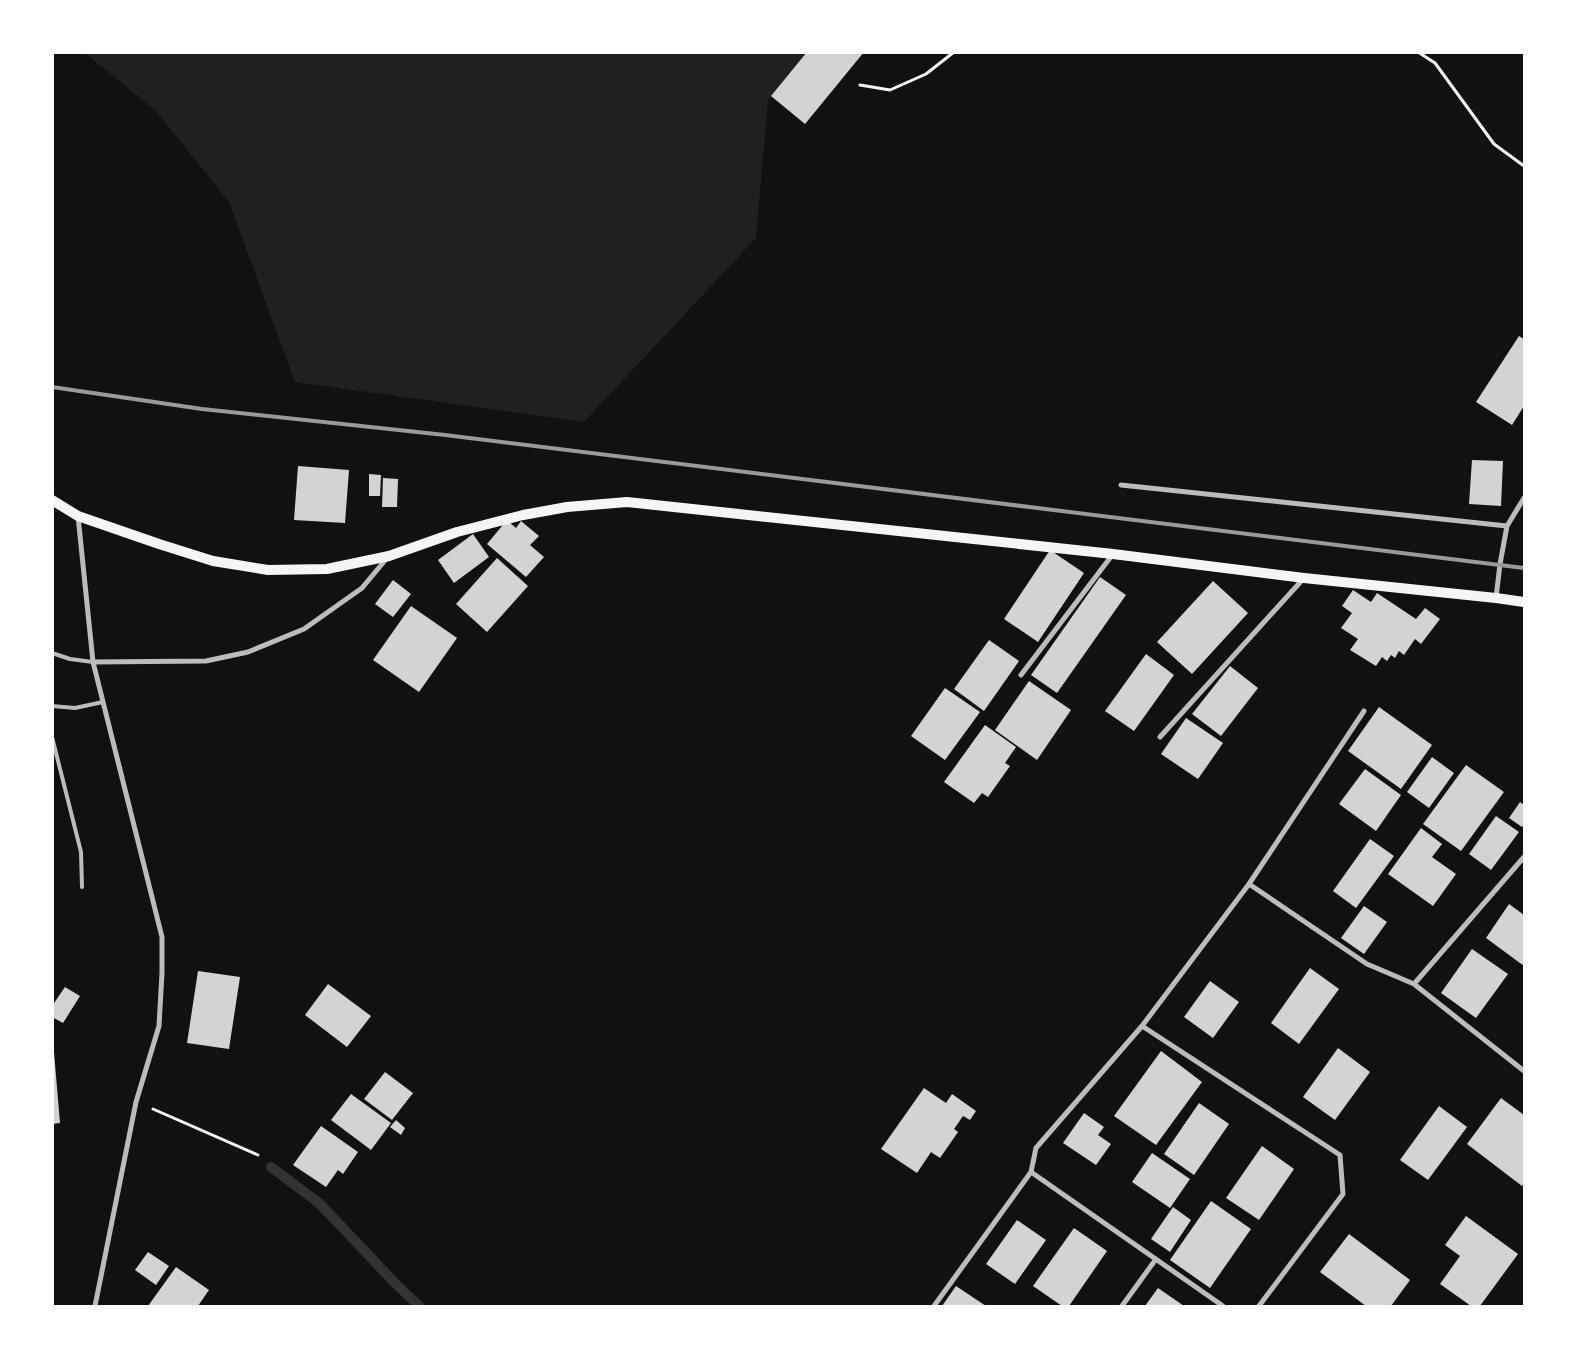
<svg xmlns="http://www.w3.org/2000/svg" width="1577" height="1359" font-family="'Exo 2',sans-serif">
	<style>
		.green { fill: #202020 }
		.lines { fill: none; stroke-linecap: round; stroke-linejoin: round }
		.stream { stroke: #333; stroke-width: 10 }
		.building { fill: #d3d3d3 }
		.path { stroke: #f5f5f5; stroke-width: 3 }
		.service { stroke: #bcbcbc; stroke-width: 4 }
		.minor { stroke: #bcbcbc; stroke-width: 5 }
		.secondary { stroke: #f5f5f5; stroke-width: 10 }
		.rail { stroke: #9a9a9a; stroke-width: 4 }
	</style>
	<rect width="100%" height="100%" fill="#111"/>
	<path class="green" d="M 85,53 L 821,53 L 768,99 L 756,238 L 584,422 L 295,382 L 229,202 L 156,111 Z"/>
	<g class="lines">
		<path class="stream" d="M 271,1167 L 319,1203 L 395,1283 L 419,1306"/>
	</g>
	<path class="building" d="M 807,52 L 864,52 L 805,124 L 771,96 Z
		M 1519,336 L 1524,339 L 1524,406 L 1512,425 L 1476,402 Z
		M 1472,460 L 1503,461 L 1501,506 L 1469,504 Z
		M 298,466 L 349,470 L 345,523 L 294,520 Z
		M 369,474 L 381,475 L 380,496 L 369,496 Z
		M 383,478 L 398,479 L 397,507 L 382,507 Z
		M 507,520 L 516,528 L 521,521 L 539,536 L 530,545 L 544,557 L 526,577 L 487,544 Z
		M 473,534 L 489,557 L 454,583 L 438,560 Z
		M 1050,550 L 1084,573 L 1038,642 L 1004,619 Z
		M 497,558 L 528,586 L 487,632 L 456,604 Z
		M 1100,577 L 1126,595 L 1057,693 L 1031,675 Z
		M 393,580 L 411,594 L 393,617 L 375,604 Z
		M 1213,581 L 1248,613 L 1192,674 L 1157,642 Z
		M 1353,590 L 1371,602 L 1377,593 L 1416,619 L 1425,608 L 1440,619 L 1421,644 L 1415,639 L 1404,655 L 1399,651 L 1395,658 L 1391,655 L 1387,661 L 1382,657 L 1376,666 L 1350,650 L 1358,639 L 1341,628 L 1352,613 L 1342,606 Z
		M 411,606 L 457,638 L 419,692 L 373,660 Z
		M 989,640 L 1019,661 L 984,711 L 954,689 Z
		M 1146,654 L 1174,675 L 1134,731 L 1105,711 Z
		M 1230,666 L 1258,688 L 1221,736 L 1192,714 Z
		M 1029,681 L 1071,710 L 1037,760 L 995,730 Z
		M 945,688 L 980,712 L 945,760 L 911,736 Z
		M 1379,707 L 1432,745 L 1401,789 L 1348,751 Z
		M 1186,718 L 1223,743 L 1198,779 L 1161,754 Z
		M 985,725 L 1016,747 L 1005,763 L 1010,766 L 988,797 L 982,793 L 974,803 L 944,782 Z
		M 1432,757 L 1454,773 L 1429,808 L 1407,792 Z
		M 1466,765 L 1504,792 L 1461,851 L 1423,824 Z
		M 1365,769 L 1401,795 L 1376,831 L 1339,804 Z
		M 1520,802 L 1524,805 L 1524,825 L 1522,827 L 1509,818 Z
		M 1496,816 L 1519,832 L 1491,870 L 1469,854 Z
		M 1421,828 L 1442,844 L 1432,857 L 1456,874 L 1433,906 L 1388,874 Z
		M 1370,839 L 1394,856 L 1356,908 L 1333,891 Z
		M 1509,904 L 1524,915 L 1524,966 L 1486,938 Z
		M 1364,906 L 1387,922 L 1364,954 L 1341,938 Z
		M 1472,949 L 1508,974 L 1476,1018 L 1441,993 Z
		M 1310,968 L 1339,989 L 1299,1044 L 1271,1023 Z
		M 198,971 L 240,977 L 229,1049 L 187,1043 Z
		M 1210,981 L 1239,1002 L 1213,1038 L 1184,1017 Z
		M 328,984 L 371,1016 L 347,1047 L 305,1015 Z
		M 65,987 L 80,996 L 63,1023 L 52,1017 L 52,1006 Z
		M 1338,1048 L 1370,1072 L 1335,1120 L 1303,1097 Z
		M 1161,1051 L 1202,1082 L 1156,1145 L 1114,1116 Z
		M 52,1052 L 54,1052 L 60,1123 L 52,1124 Z
		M 385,1072 L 413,1093 L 392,1120 L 364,1099 Z
		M 924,1088 L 946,1103 L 952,1094 L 976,1111 L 970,1120 L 963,1116 L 954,1129 L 958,1132 L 940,1158 L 931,1152 L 917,1173 L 881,1149 Z
		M 351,1094 L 391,1123 L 371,1150 L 331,1120 Z
		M 1501,1098 L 1524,1115 L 1524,1183 L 1522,1186 L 1467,1144 Z
		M 1199,1103 L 1229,1124 L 1194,1175 L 1164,1154 Z
		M 1439,1106 L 1467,1127 L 1428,1180 L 1400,1160 Z
		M 1084,1113 L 1104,1127 L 1098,1135 L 1111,1144 L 1096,1165 L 1063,1143 Z
		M 396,1120 L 405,1128 L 401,1135 L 390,1127 Z
		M 321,1126 L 358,1152 L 343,1174 L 338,1170 L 326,1187 L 293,1165 Z
		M 1262,1146 L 1294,1169 L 1259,1220 L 1226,1198 Z
		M 1152,1153 L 1190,1179 L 1170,1208 L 1132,1182 Z
		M 1211,1201 L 1251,1229 L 1210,1288 L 1170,1260 Z
		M 1173,1207 L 1191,1220 L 1170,1252 L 1151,1239 Z
		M 1466,1216 L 1518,1254 L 1480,1306 L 1471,1306 L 1440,1284 L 1460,1256 L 1445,1245 Z
		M 1017,1220 L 1046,1240 L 1015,1284 L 986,1264 Z
		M 1074,1228 L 1107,1251 L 1069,1306 L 1062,1306 L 1033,1286 Z
		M 1349,1234 L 1410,1280 L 1391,1306 L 1366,1306 L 1320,1272 Z
		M 148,1252 L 169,1266 L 156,1285 L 135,1270 Z
		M 176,1267 L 209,1290 L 198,1306 L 148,1306 Z
		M 956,1286 L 986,1306 L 942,1306 Z
		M 1158,1288 L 1184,1306 L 1145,1306 Z"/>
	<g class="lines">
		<path class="path" d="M 1418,52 L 1435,63 L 1494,144 L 1524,166
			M 860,85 L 890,90 L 926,74 L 954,52
			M 153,1109 L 258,1155"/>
		<path class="service" d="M 52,653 L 70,659 L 93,662
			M 52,706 L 75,708 L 103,702
			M 52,737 L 81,852 L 82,887"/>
		<path class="minor" d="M 1121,485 L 1507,526
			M 78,516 L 93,662 L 162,937 L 162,973 L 159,1026 L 136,1102 L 95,1306
			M 1496,598 L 1500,564 L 1507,526 L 1524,498
			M 93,662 L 206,661 L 248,652 L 304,629 L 362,588 L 387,558
			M 1021,675 L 1113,554
			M 1160,737 L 1304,578
			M 1249,884 L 1367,964 L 1414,984 L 1524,1071
			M 1414,984 L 1524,857
			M 1142,1026 L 1340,1155 L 1343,1194 L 1259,1306
			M 1031,1172 L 1223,1306
			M 934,1306 L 1031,1172 L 1036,1148 L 1142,1026 L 1249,884 L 1364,711
			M 1122,1306 L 1156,1259"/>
		<path class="secondary" d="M 52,500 L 78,516 L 159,544 L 213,561 L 268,570 L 327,569 L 389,556 L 457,532 L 523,515 L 567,507 L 627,502 L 1113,554 L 1304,578 L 1496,598 L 1524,602"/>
		<path class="rail" d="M 52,387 L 202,409 L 445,435 L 1524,568"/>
	</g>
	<rect width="1577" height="1359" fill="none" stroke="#ffffff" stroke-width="108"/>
</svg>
